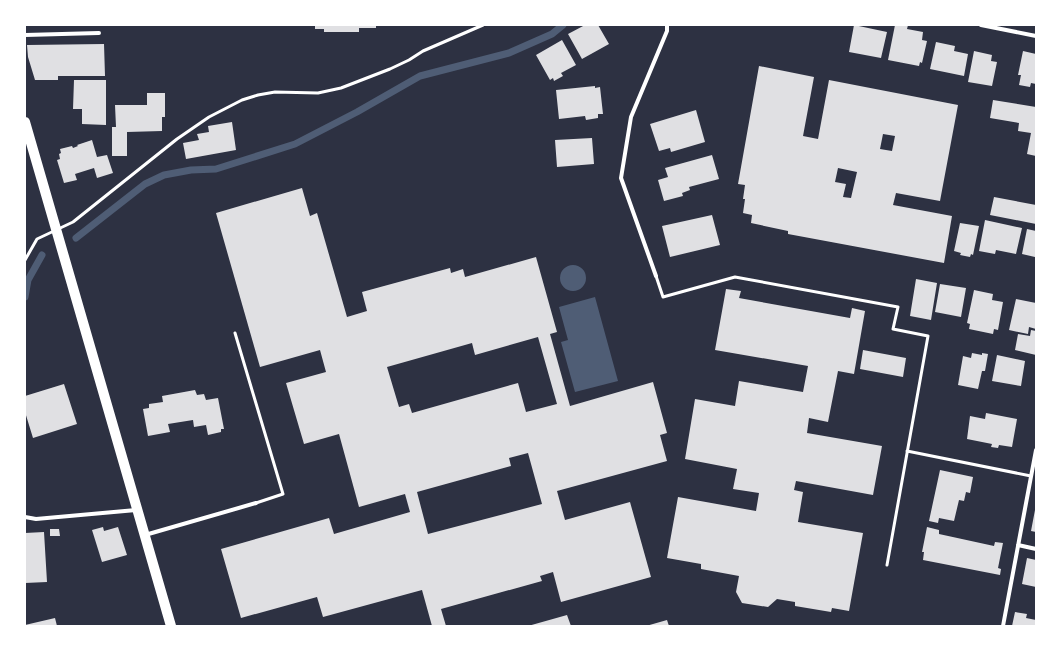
<svg xmlns="http://www.w3.org/2000/svg" width="1061" height="651" font-family="'Titillium Web',sans-serif">
	<style>
		.water { fill: #4f5d75 }
		.lines { fill: none; stroke-linecap: round; stroke-linejoin: round }
		.stream { stroke: #4f5d75; stroke-width: 7 }
		.building { fill: #e0e0e3; fill-rule: evenodd }
		.service { stroke: #fff; stroke-width: 3 }
		.minor { stroke: #fff; stroke-width: 4 }
		.primary { stroke: #fff; stroke-width: 10 }
	</style>
	<rect width="100%" height="100%" fill="#2d3142"/>
	<path class="water" d="M560 278a13 13 0 1 1 26 0a13 13 0 1 1-26 0Z
		M 595,297 L 618,381 L 575,392 L 561,342 L 568,340 L 559,307 Z"/>
	<g class="lines">
		<path class="stream" d="M 76,238 L 145,184 L 164,175 L 191,170 L 216,169 L 295,144 L 357,112 L 420,76 L 509,53 L 552,34 L 563,25
			M 25,297 L 28,280 L 42,255"/>
	</g>
	<path class="building" d="M 315,25 L 376,25 L 376,28 L 359,28 L 359,32 L 324,32 L 324,29 L 315,29 Z
		M 585,25 L 598,25 L 609,44 L 582,59 L 568,34 Z
		M 854,25 L 887,32 L 881,58 L 849,52 Z
		M 895,25 L 908,25 L 907,29 L 923,32 L 922,40 L 927,41 L 922,63 L 920,62 L 919,66 L 888,60 Z
		M 562,40 L 576,65 L 561,73 L 563,76 L 554,81 L 553,78 L 550,80 L 536,55 Z
		M 936,42 L 955,46 L 954,51 L 968,54 L 964,76 L 930,69 Z
		M 104,44 L 105,76 L 58,76 L 58,80 L 35,80 L 28,57 L 27,45 Z
		M 974,51 L 992,55 L 991,61 L 997,62 L 992,86 L 968,82 Z
		M 1023,51 L 1036,54 L 1036,84 L 1031,83 L 1030,87 L 1019,85 L 1021,75 L 1018,75 Z
		M 759,66 L 814,77 L 803,136 L 818,139 L 829,80 L 958,105 L 940,201 L 896,193 L 893,205 L 952,216 L 944,263 L 788,234 L 788,231 L 751,223 L 752,215 L 743,213 L 745,199 L 743,199 L 745,185 L 738,184 ZM 883,134 L 895,136 L 892,151 L 880,149 ZM 838,168 L 857,172 L 851,198 L 843,197 L 846,184 L 835,182 Z
		M 74,80 L 106,80 L 106,125 L 82,124 L 82,109 L 73,109 Z
		M 595,86 L 595,88 L 600,87 L 603,114 L 598,114 L 598,118 L 586,120 L 585,116 L 559,119 L 556,90 Z
		M 147,93 L 165,93 L 165,117 L 162,117 L 162,131 L 127,132 L 127,156 L 112,156 L 112,127 L 116,127 L 115,105 L 147,105 Z
		M 993,100 L 1036,107 L 1036,156 L 1027,154 L 1031,133 L 1018,131 L 1019,123 L 990,118 Z
		M 696,110 L 705,142 L 671,152 L 670,148 L 659,151 L 650,124 Z
		M 232,122 L 236,150 L 186,159 L 183,143 L 199,140 L 197,134 L 209,132 L 208,126 Z
		M 592,138 L 594,164 L 557,167 L 555,140 Z
		M 92,140 L 97,157 L 107,155 L 113,173 L 97,178 L 94,168 L 75,174 L 77,180 L 64,183 L 57,160 L 60,159 L 59,154 L 61,153 L 60,149 L 72,146 L 73,148 L 78,146 L 77,145 Z
		M 712,155 L 719,179 L 689,187 L 690,190 L 682,193 L 683,196 L 664,201 L 658,180 L 668,177 L 665,168 Z
		M 302,188 L 310,216 L 317,213 L 347,317 L 367,311 L 362,292 L 450,268 L 451,273 L 463,269 L 465,277 L 536,257 L 557,332 L 550,334 L 570,406 L 653,382 L 667,433 L 660,435 L 667,461 L 557,491 L 565,520 L 630,502 L 651,577 L 561,602 L 553,572 L 540,576 L 542,581 L 441,609 L 446,626 L 432,626 L 422,590 L 323,617 L 317,597 L 241,618 L 221,549 L 329,518 L 334,534 L 410,512 L 405,494 L 359,507 L 339,434 L 304,444 L 286,383 L 326,372 L 320,350 L 260,367 L 216,213 ZM 538,337 L 557,404 L 526,412 L 518,383 L 412,413 L 409,404 L 399,407 L 387,367 L 472,343 L 475,355 ZM 528,453 L 542,504 L 428,534 L 417,492 L 511,466 L 509,458 Z
		M 994,197 L 1036,205 L 1036,224 L 990,215 Z
		M 712,215 L 720,245 L 670,257 L 662,226 Z
		M 985,220 L 1022,228 L 1016,254 L 996,250 L 995,254 L 979,251 Z
		M 960,223 L 979,226 L 973,255 L 971,254 L 970,257 L 960,255 L 961,253 L 954,251 Z
		M 1027,229 L 1036,231 L 1035,257 L 1022,254 Z
		M 916,279 L 937,283 L 931,320 L 910,316 Z
		M 940,284 L 966,288 L 961,317 L 935,312 Z
		M 726,289 L 741,291 L 739,298 L 850,318 L 852,308 L 865,311 L 854,374 L 838,371 L 828,422 L 809,418 L 807,433 L 882,446 L 873,495 L 796,481 L 794,490 L 803,492 L 798,522 L 863,533 L 849,611 L 832,608 L 831,612 L 795,606 L 795,602 L 777,599 L 768,607 L 742,603 L 736,592 L 739,576 L 701,569 L 701,564 L 667,558 L 678,497 L 756,511 L 759,493 L 733,489 L 737,469 L 685,459 L 695,399 L 735,406 L 739,381 L 803,392 L 808,366 L 715,350 Z
		M 974,290 L 993,294 L 992,300 L 1003,302 L 998,330 L 994,329 L 993,334 L 969,329 L 970,324 L 967,323 Z
		M 1016,299 L 1036,303 L 1036,329 L 1029,327 L 1028,334 L 1009,330 Z
		M 1031,330 L 1036,331 L 1036,355 L 1015,350 L 1018,334 L 1030,336 Z
		M 863,350 L 906,358 L 903,377 L 860,369 Z
		M 972,353 L 982,355 L 982,353 L 988,354 L 985,371 L 982,371 L 978,389 L 958,385 L 963,356 L 971,358 Z
		M 997,355 L 1025,361 L 1021,386 L 992,381 Z
		M 64,384 L 77,424 L 33,438 L 25,412 L 25,396 Z
		M 195,390 L 197,395 L 204,394 L 206,400 L 218,398 L 224,429 L 221,429 L 221,432 L 208,435 L 206,425 L 194,427 L 193,420 L 168,424 L 170,432 L 148,436 L 143,409 L 149,408 L 149,404 L 163,402 L 162,396 Z
		M 986,413 L 1017,419 L 1012,447 L 999,445 L 998,448 L 991,447 L 992,444 L 967,439 L 970,416 L 985,419 Z
		M 940,470 L 973,477 L 970,493 L 966,492 L 964,501 L 959,500 L 954,521 L 939,518 L 938,523 L 929,521 Z
		M 1035,510 L 1036,510 L 1036,532 L 1031,531 Z
		M 103,527 L 104,531 L 118,527 L 127,555 L 102,562 L 92,530 Z
		M 927,527 L 939,530 L 939,534 L 994,546 L 995,542 L 1003,543 L 998,568 L 1001,569 L 1000,575 L 923,560 L 924,552 L 922,552 Z
		M 50,529 L 59,529 L 60,536 L 50,536 Z
		M 44,532 L 47,582 L 25,583 L 25,533 Z
		M 1027,558 L 1036,560 L 1036,587 L 1022,584 Z
		M 1015,612 L 1027,614 L 1026,618 L 1036,620 L 1036,626 L 1012,626 Z
		M 567,615 L 571,626 L 528,626 Z
		M 55,618 L 57,626 L 25,626 L 25,625 Z
		M 667,620 L 669,626 L 646,626 Z"/>
	<g class="lines">
		<path class="service" d="M 25,260 L 37,239 L 73,222 L 177,139 L 209,117 L 242,100 L 258,95 L 275,92 L 318,93 L 341,88 L 390,69 L 409,60 L 423,51 L 483,25
			M 656,276 L 663,297 L 735,277 L 898,307 L 893,329 L 928,336 L 887,565
			M 235,333 L 283,494 L 256,503
			M 907,451 L 1031,476"/>
		<path class="minor" d="M 981,25 L 1036,36
			M 25,35 L 99,33
			M 656,276 L 621,178 L 631,117 L 667,31 L 667,25
			M 25,517 L 36,519 L 136,510
			M 145,535 L 256,503
			M 1018,545 L 1036,549
			M 1003,626 L 1036,450"/>
		<path class="primary" d="M 25,122 L 171,626"/>
	</g>
	<rect width="1061" height="651" fill="none" stroke="#ffffff" stroke-width="52"/>
</svg>
